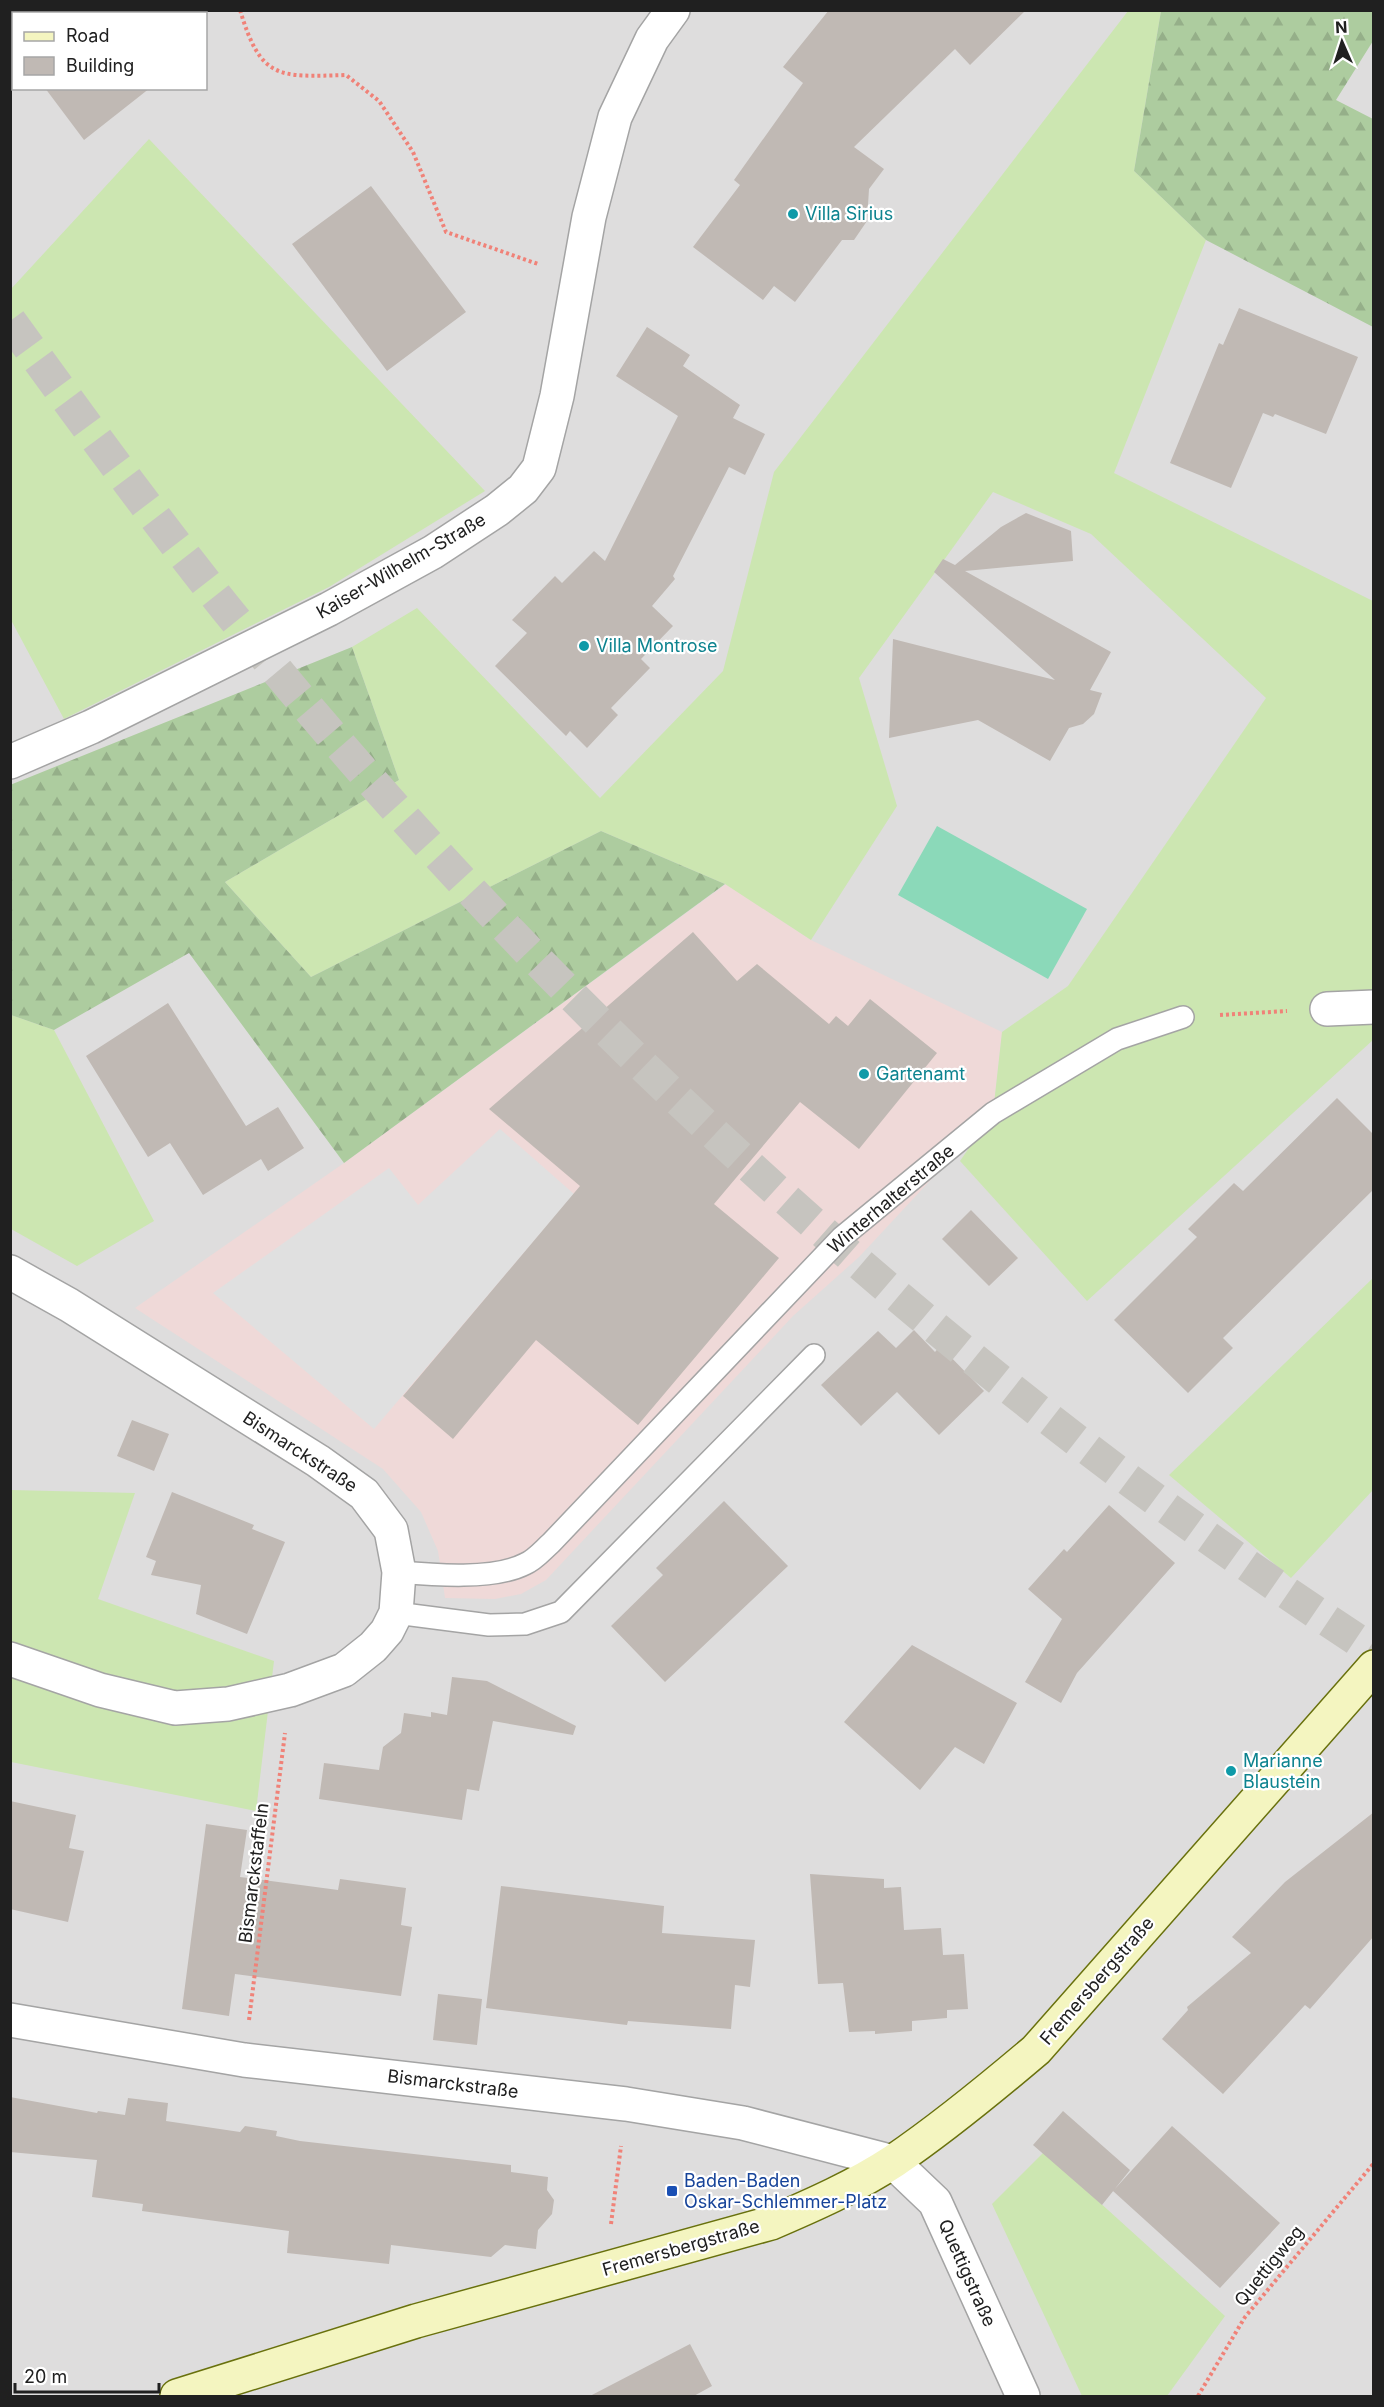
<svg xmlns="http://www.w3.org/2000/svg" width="1384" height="2407" font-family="Inter,sans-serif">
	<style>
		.residential { fill: #dedddd; fill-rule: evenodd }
		.commercial { fill: #efd9d8 }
		.grass { fill: #cce6b1 }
		.forest { fill: url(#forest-firs) }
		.pitch { fill: #8bd9b9 }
		.parking { fill: #e0e0e0 }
		.building { fill: #c0b9b4 }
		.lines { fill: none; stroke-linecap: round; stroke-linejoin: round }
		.primary-tunnel { stroke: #c6c4bf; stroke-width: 33; stroke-dasharray: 33 16; stroke-linecap: butt }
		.lane-casing { stroke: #a4a4a4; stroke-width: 24 }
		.street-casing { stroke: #a4a4a4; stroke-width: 36 }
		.secondary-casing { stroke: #69710d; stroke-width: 36 }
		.path { stroke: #f08278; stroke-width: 4; stroke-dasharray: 3 3; stroke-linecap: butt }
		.lane { stroke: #fff; stroke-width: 21 }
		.street { stroke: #fff; stroke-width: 33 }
		.secondary { stroke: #f4f5c0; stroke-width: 33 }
		.culture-dot { fill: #0f9aa8; stroke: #fff; stroke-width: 2 }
		.transit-dot { fill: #1a4fb4; stroke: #fff; stroke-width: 2 }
		.labels { text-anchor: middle; stroke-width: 4.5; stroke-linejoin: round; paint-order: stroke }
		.culture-label { font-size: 18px; fill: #0d838f; stroke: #fff; text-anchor: start }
		.street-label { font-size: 18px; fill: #202020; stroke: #fff }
		.transit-label { font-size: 18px; fill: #164399; stroke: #fff; text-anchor: start }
	</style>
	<defs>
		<pattern id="forest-firs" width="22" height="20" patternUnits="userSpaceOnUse" patternTransform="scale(1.5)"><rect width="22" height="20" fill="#adcc9f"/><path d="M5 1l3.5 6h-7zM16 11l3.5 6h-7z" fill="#95af89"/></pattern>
	</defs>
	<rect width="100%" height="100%" fill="#f0ede7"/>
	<path class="residential" d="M 11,11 L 1373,11 L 1373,2396 L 11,2396 ZM 14,14 L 206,14 L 206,88 L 14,88 Z"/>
	<path class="commercial" d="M 726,884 L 811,940 L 1002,1032 L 993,1113 L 859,1257 L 793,1316 L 546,1580 L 521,1594 L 495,1599 L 445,1598 L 438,1551 L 421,1512 L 383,1469 L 135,1308 L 344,1163 Z"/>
	<path class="grass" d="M 1128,11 L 1161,11 L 1134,171 L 1206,240 L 1114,473 L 1373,601 L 1373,1040 L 1087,1301 L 960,1161 L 993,1113 L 1002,1032 L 1068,986 L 1266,698 L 1091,534 L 993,492 L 859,678 L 897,806 L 811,940 L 725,884 L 601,831 L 311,977 L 225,882 L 399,780 L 352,647 L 417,608 L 600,798 L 723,671 L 774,472 Z
		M 149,139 L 485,491 L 329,587 L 64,719 L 11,620 L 11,289 Z
		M 11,1015 L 54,1030 L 154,1221 L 77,1266 L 11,1229 Z
		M 1373,1278 L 1373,1490 L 1291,1578 L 1169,1475 Z
		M 11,1490 L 135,1493 L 98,1599 L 274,1661 L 256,1811 L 11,1762 Z
		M 1044,2152 L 1225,2316 L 1167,2396 L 1082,2396 L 992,2204 Z"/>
	<path class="forest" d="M 1161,11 L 1373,11 L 1373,41 L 1336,100 L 1373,119 L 1373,327 L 1206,240 L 1134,171 Z
		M 352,647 L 399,780 L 225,882 L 311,977 L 601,831 L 725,884 L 344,1163 L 189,953 L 54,1030 L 11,1015 L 10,785 Z"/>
	<path class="pitch" d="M 937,826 L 1087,909 L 1048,979 L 898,895 Z"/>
	<path class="parking" d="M 500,1129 L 574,1194 L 374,1429 L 213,1293 L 389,1168 L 418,1205 Z"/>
	<path class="building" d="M 829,10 L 1026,10 L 970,65 L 955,49 L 854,147 L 884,169 L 869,189 L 867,221 L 854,240 L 842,240 L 795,302 L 774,286 L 763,300 L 693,247 L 740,185 L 734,180 L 803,83 L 783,67 Z
		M 45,88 L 150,88 L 84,140 Z
		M 371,186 L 466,312 L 387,371 L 292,244 Z
		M 1239,308 L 1358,357 L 1326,434 L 1275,414 L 1273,417 L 1263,413 L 1231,488 L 1170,463 L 1219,343 L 1223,345 Z
		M 647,327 L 690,355 L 683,366 L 740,405 L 733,418 L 765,434 L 745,475 L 729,467 L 673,576 L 675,579 L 652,606 L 673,626 L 641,659 L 650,668 L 611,708 L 618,715 L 587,748 L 570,731 L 566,736 L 495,666 L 527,633 L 512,620 L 555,576 L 562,583 L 594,551 L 605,561 L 678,416 L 616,376 Z
		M 1026,513 L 1071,531 L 1073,561 L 965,571 L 1111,652 L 1090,690 L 1102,693 L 1094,714 L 1083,724 L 1069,728 L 1050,761 L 978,720 L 889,738 L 893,639 L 1055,680 L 934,572 L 943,559 L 955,565 L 1001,527 Z
		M 693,932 L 737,981 L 757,964 L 829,1024 L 836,1016 L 848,1026 L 870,999 L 937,1053 L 859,1149 L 800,1102 L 714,1204 L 779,1258 L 638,1425 L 536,1340 L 453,1439 L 403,1396 L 580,1186 L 489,1109 Z
		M 168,1003 L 246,1126 L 278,1107 L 304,1148 L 268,1171 L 261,1159 L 203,1195 L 170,1143 L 148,1157 L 86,1056 Z
		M 1337,1098 L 1374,1135 L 1374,1189 L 1223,1338 L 1233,1348 L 1188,1393 L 1114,1320 L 1197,1237 L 1188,1229 L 1234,1183 L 1243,1191 Z
		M 971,1210 L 1018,1258 L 989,1286 L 942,1239 Z
		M 914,1330 L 935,1352 L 940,1346 L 984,1391 L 939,1435 L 897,1392 L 861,1426 L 821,1385 L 878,1331 L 896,1348 Z
		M 132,1420 L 169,1434 L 154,1471 L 117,1456 Z
		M 172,1492 L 254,1525 L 252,1529 L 285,1542 L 247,1634 L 196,1614 L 201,1585 L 151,1575 L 156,1561 L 146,1557 Z
		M 724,1501 L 788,1566 L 665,1682 L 611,1626 L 663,1575 L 656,1568 Z
		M 1109,1505 L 1175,1563 L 1077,1673 L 1061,1703 L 1025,1682 L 1062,1619 L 1028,1589 L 1064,1549 L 1067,1552 Z
		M 912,1645 L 1017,1703 L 984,1764 L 955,1747 L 920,1790 L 844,1722 Z
		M 452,1677 L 487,1681 L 576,1726 L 573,1735 L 493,1721 L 479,1791 L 467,1789 L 462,1820 L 319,1799 L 324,1763 L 379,1770 L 383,1747 L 401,1733 L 404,1713 L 431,1717 L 431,1712 L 447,1715 Z
		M 10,1801 L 76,1815 L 69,1848 L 84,1851 L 68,1922 L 10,1909 Z
		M 1374,1812 L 1374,1936 L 1310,2009 L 1305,2005 L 1223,2094 L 1162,2039 L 1188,2010 L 1187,2007 L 1251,1953 L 1232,1937 L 1285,1882 Z
		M 206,1824 L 247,1830 L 240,1877 L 338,1890 L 340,1879 L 406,1888 L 401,1925 L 412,1927 L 401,1996 L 235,1974 L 229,2016 L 182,2009 Z
		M 810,1874 L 884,1879 L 884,1888 L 901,1887 L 904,1930 L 941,1928 L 943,1955 L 964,1954 L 968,2009 L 947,2010 L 947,2018 L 912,2021 L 912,2031 L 875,2034 L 875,2031 L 849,2032 L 843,1983 L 818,1984 Z
		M 501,1886 L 664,1906 L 662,1933 L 755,1940 L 750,1987 L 735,1985 L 731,2029 L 628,2021 L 627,2025 L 486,2008 Z
		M 438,1994 L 482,1999 L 477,2045 L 433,2040 Z
		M 10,2097 L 97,2113 L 98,2111 L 125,2115 L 128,2098 L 168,2103 L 166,2121 L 240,2132 L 245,2126 L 277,2131 L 276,2136 L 300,2141 L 511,2165 L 511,2172 L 548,2177 L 547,2190 L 554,2200 L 552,2214 L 538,2230 L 536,2249 L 505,2245 L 491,2257 L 391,2245 L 389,2264 L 287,2253 L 289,2231 L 142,2211 L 143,2204 L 92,2197 L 97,2160 L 10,2152 Z
		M 1063,2111 L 1130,2170 L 1102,2205 L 1033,2145 Z
		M 1172,2126 L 1280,2223 L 1220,2288 L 1113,2191 Z
		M 690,2344 L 712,2386 L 692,2397 L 588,2397 Z"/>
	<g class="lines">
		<path class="primary-tunnel" d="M 10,321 C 80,417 150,513 224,606 C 548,1009 940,1368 1374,1651"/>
		<g class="lane-casing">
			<path id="lane" d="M 399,1572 C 434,1575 494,1580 525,1564 C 535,1560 543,1550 551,1543 L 842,1237 L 993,1113 L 1117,1039 L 1183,1017
				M 396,1613 L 489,1625 L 525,1624 L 561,1612 L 814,1355"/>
		</g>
		<g class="street-casing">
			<path id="street" d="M 10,762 L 91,727 L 329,609 L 433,552 L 497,510 L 523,489 L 539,468 L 557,396 L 589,217 L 615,117 L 652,39 L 673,10
				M 1327,1009 L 1374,1007
				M 10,1272 L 69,1305 L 318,1461 L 364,1494 L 391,1530 L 399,1572 L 396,1613 L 387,1631 L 373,1647 L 344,1670 L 290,1690 L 228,1704 L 175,1708 L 100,1690 L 10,1659
				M 10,2020 L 244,2060 L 626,2104 L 743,2123 L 893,2162 L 935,2202 L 1023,2396"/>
		</g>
		<g class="secondary-casing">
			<path id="secondary" d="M 177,2396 L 416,2321 L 771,2223 C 813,2205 856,2186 894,2161 C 944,2127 990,2089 1036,2050 L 1374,1667"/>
		</g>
		<path class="path" d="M 240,10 C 261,80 278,77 346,75 L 379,101 L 413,152 L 446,232 L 538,264
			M 42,14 L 46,10
			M 10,42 L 14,39
			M 1220,1015 L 1287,1011
			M 249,2020 L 285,1733
			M 611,2224 L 621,2146
			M 1198,2396 L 1245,2317 L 1374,2163"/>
		<use href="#lane" class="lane"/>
		<use href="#street" class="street"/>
		<use href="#secondary" class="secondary"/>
	</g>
	<g class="culture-dot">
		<circle cx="793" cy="214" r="6"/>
		<circle cx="584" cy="646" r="6"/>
		<circle cx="864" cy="1074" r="6"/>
		<circle cx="1231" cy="1771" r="6"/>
	</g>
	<rect class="transit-dot" x="666" y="2185" width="12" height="12" rx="3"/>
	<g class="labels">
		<g class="culture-label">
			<text x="805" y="220">Villa Sirius</text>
			<text x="596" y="652">Villa Montrose</text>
			<text x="876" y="1080">Gartenamt</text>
			<text x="1243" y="1767">Marianne<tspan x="1243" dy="21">Blaustein</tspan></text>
		</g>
		<g class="street-label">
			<text transform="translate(401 566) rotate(-30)" y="6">Kaiser-Wilhelm-Straße</text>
			<text transform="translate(891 1199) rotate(-40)" y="6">Winterhalterstraße</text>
			<text transform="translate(300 1452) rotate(33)" y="6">Bismarckstraße</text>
			<text transform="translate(254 1873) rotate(-83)" y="6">Bismarckstaffeln</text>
			<text transform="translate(1097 1981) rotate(-49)" y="6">Fremersbergstraße</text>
			<text transform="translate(453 2084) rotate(7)" y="6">Bismarckstraße</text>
			<text transform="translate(681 2248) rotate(-16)" y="6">Fremersbergstraße</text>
			<text transform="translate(1269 2266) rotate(-51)" y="6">Quettigweg</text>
			<text transform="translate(967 2273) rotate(66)" y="6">Quettigstraße</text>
		</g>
		<g class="transit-label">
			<text x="684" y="2187">Baden-Baden<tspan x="684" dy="21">Oskar-Schlemmer-Platz</tspan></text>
		</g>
	</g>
	<rect width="1384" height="2407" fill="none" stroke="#202020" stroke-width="24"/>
	<rect x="12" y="12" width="195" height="78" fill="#ffffff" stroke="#a6a6a6" stroke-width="1.5"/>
	<rect x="24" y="32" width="30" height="9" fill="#f4f5c0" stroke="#a6a6a6" stroke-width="1.5"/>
	<text x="66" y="42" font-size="18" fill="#202020">Road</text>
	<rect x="24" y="57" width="30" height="18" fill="#c0b9b4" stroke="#a6a6a6" stroke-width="1.5"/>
	<text x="66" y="72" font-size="18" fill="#202020">Building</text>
	<g transform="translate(1342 42) rotate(357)" stroke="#ffffff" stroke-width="4.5" paint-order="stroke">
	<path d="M0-4.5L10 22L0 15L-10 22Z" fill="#202020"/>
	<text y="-9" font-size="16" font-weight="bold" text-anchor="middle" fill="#202020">N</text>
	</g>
	<path d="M15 2383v9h144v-9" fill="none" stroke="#202020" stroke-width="3"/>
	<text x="24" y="2383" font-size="18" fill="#202020" stroke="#ffffff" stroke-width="4.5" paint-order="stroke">20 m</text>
</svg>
